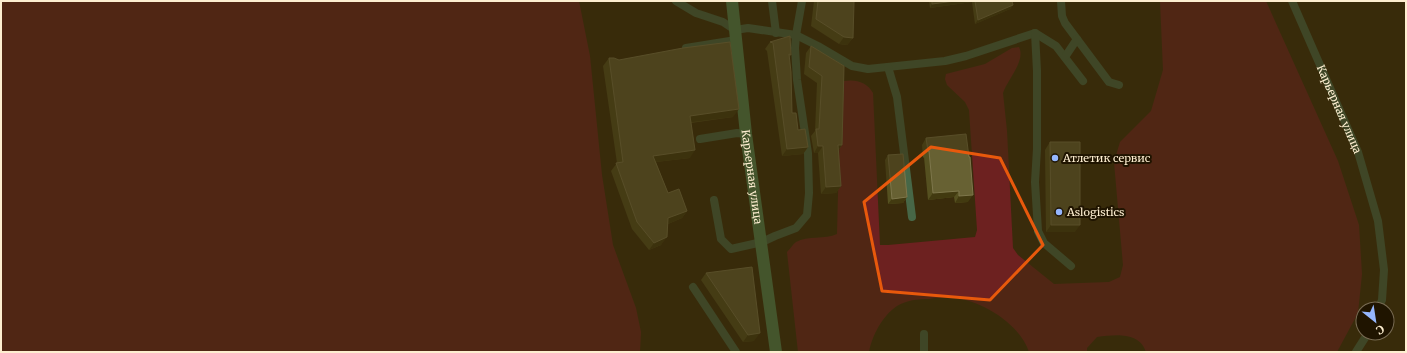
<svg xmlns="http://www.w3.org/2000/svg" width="1407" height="353" font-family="Merriweather,serif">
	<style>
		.green { fill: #6d2120 }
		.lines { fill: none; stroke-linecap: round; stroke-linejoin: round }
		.lane { stroke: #476747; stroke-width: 8 }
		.secondary { stroke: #538754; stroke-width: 12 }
		.wall { fill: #555020 }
		.shaded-wall { fill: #423a10 }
		.building { fill: #676133; stroke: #7e774c }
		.marked { fill: none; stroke: #e8590c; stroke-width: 3; stroke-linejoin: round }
		.poi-dot { fill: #95b6fd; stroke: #1f1400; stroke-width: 1.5 }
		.labels { text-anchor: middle; stroke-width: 4; stroke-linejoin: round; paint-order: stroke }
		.street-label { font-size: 11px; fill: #fdeed0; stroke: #1f1400 }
		.poi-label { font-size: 11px; fill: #fdeed0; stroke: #1f1400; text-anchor: start }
	</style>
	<rect width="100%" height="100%" fill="#392b0b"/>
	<path class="green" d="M 1,1 L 579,1 L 590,56 L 602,175 L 613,245 L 636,308 L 641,332 L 640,352 L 1,352 Z
		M 1160,1 L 1266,1 L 1338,161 L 1359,225 L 1362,274 L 1358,313 L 1337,352 L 1146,352 C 1139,331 1114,335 1097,337 L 1087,348 L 1087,352 L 1029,352 C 1019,322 978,298 947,297 C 941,297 935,298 929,299 C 917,299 907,300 897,306 C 882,316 872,336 869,352 L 798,352 L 787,252 C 790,249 793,244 796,242 C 808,235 825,240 837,234 L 839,155 L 844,81 C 856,79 867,82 873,93 L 880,245 L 888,245 L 975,237 L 977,230 L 969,110 L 965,102 L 947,85 L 945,79 L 946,74 L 985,64 L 1012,48 L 1019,47 C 1026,61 1007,80 1003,93 L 1007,131 L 1013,248 L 1018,255 L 1054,284 L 1109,282 L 1120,277 L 1123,265 L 1114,162 L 1120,142 L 1151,111 L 1163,70 Z"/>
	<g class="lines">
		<g class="lane">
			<path d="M 676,1 L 696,13 L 723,22 L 735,30 L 748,28 L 796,35 L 818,46 L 852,66 L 868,69 L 945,61 L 966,56 L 1035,33 L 1056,46 L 1083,81"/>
			<path d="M 772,1 L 776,33"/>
			<path d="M 1061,1 L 1062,16 L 1065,23 L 1109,82 L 1119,85"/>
			<path id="s1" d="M 1292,1 L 1358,152 L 1378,221 L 1384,270 L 1382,300 L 1378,309"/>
			<path d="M 1035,33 L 1037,71 L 1037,149 L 1035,182 L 1038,231 L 1044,243 L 1071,266"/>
			<path d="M 686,48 L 736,40"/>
			<path d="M 1065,57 L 1077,39"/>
			<path d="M 888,67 L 897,97 L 912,217"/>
			<path d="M 700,139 L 737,133 L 746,134"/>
			<path d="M 714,200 L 721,239 L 731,249 L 762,242 L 775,236 L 796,228 L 807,215 L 809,193 L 808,153 L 797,80 L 795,48 L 796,35 L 802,1"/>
			<path d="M 693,287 L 736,352"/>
			<path d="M 924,334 L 924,352"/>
			<path d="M 1356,352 L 1368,333"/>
		</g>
		<path class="secondary" id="s2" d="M 732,1 L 746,134 L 776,352"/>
	</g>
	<path class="wall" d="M 814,1 L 853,1 L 853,38 L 847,45 L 839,44 L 811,26 Z
		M 929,1 L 1012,1 L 1013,5 L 1010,9 L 975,24 L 972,2 L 930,8 Z
		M 770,42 L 791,55 L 789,57 L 792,113 L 798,130 L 808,147 L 803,154 L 782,156 L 767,51 L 765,49 Z
		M 811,46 L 844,66 L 842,145 L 838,151 L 841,186 L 836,193 L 821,194 L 818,153 L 814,153 L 811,136 L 815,131 L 817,83 L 804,74 L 806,53 Z
		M 609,58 L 733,117 L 691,123 L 690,158 L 656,162 L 668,193 L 687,211 L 682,218 L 668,224 L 661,245 L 649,250 L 632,229 L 611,171 L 617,163 L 603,66 Z
		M 926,138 L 968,202 L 955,203 L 954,197 L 928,200 L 924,157 L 923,158 L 922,145 Z
		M 1050,142 L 1075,232 L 1046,232 L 1045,150 Z
		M 888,155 L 907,197 L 903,203 L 888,204 L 885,160 Z
		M 706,273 L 754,341 L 743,342 L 701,280 Z"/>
	<path class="shaded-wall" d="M 955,1 L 973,1 L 972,2 L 930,8 L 932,4 Z
		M 1013,5 L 1010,9 L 975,24 L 978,20 Z
		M 844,37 L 853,38 L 847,45 L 839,44 Z
		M 739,109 L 733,117 L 685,123 L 690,116 Z
		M 838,145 L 842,145 L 837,152 Z
		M 818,146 L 823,146 L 818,153 L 814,153 Z
		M 808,147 L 803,154 L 782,156 L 787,149 Z
		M 695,150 L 690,158 L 647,163 L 653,156 Z
		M 841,186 L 836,193 L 821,194 L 826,187 Z
		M 959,191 L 954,197 L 928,200 L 933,193 Z
		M 973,195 L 968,202 L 955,203 L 959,196 Z
		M 907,197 L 903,203 L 888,204 L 892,199 Z
		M 687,211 L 682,218 L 663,226 L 668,218 Z
		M 1051,225 L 1080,225 L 1075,232 L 1046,232 Z
		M 667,237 L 661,245 L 649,250 L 654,243 Z
		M 760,333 L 754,341 L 743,342 L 748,335 Z"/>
	<path class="building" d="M 818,1 L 853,1 L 854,2 L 853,38 L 844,37 L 816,19 Z
		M 932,1 L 955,1 L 932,4 Z
		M 975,1 L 1012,1 L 1013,5 L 978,20 Z
		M 790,36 L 791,55 L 789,54 L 791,72 L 792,113 L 796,113 L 798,130 L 805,129 L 808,147 L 787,149 L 773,43 L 770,42 Z
		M 730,42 L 739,109 L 690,116 L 695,150 L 653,156 L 668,193 L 679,189 L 687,211 L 668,218 L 667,237 L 654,243 L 637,222 L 616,163 L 623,162 L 609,58 L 614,58 L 619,60 L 683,48 Z
		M 811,46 L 844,66 L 842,145 L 838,145 L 841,186 L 826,187 L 823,146 L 818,146 L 816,129 L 819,129 L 822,76 L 809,67 Z
		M 966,134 L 969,157 L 970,157 L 973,195 L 959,196 L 959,191 L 933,193 L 929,151 L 928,151 L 926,138 Z
		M 1050,142 L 1080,142 L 1080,225 L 1051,225 Z
		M 903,154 L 907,197 L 892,199 L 888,155 Z
		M 752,267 L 760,333 L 748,335 L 706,273 Z"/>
	<path d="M0 0H1407V353H0ZM 931,147 L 1000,158 L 1043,245 L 990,300 L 882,291 L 864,202 Z" fill="#392b0b" fill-opacity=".55" fill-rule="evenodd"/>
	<path class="marked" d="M 931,147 L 1000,158 L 1043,245 L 990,300 L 882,291 L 864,202 Z"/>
	<g class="poi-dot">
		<circle cx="1055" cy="158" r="4"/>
		<circle cx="1059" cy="212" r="4"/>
	</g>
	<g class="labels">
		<g class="street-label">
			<text dy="4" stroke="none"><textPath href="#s1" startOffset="118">Карьерная улица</textPath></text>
			<text dy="4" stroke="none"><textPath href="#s2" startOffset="177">Карьерная улица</textPath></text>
		</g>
		<g class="poi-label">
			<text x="1063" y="162">Атлетик сервис</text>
			<text x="1067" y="216">Aslogistics</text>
		</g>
	</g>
	<rect width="1407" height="353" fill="none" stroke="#fdeed0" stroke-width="4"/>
	<g transform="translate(1375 321) rotate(150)"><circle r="19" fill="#1f1400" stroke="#786b53"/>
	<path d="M0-3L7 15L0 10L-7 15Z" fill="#95b6fd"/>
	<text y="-6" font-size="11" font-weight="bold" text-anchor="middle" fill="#fdeed0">С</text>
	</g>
</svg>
